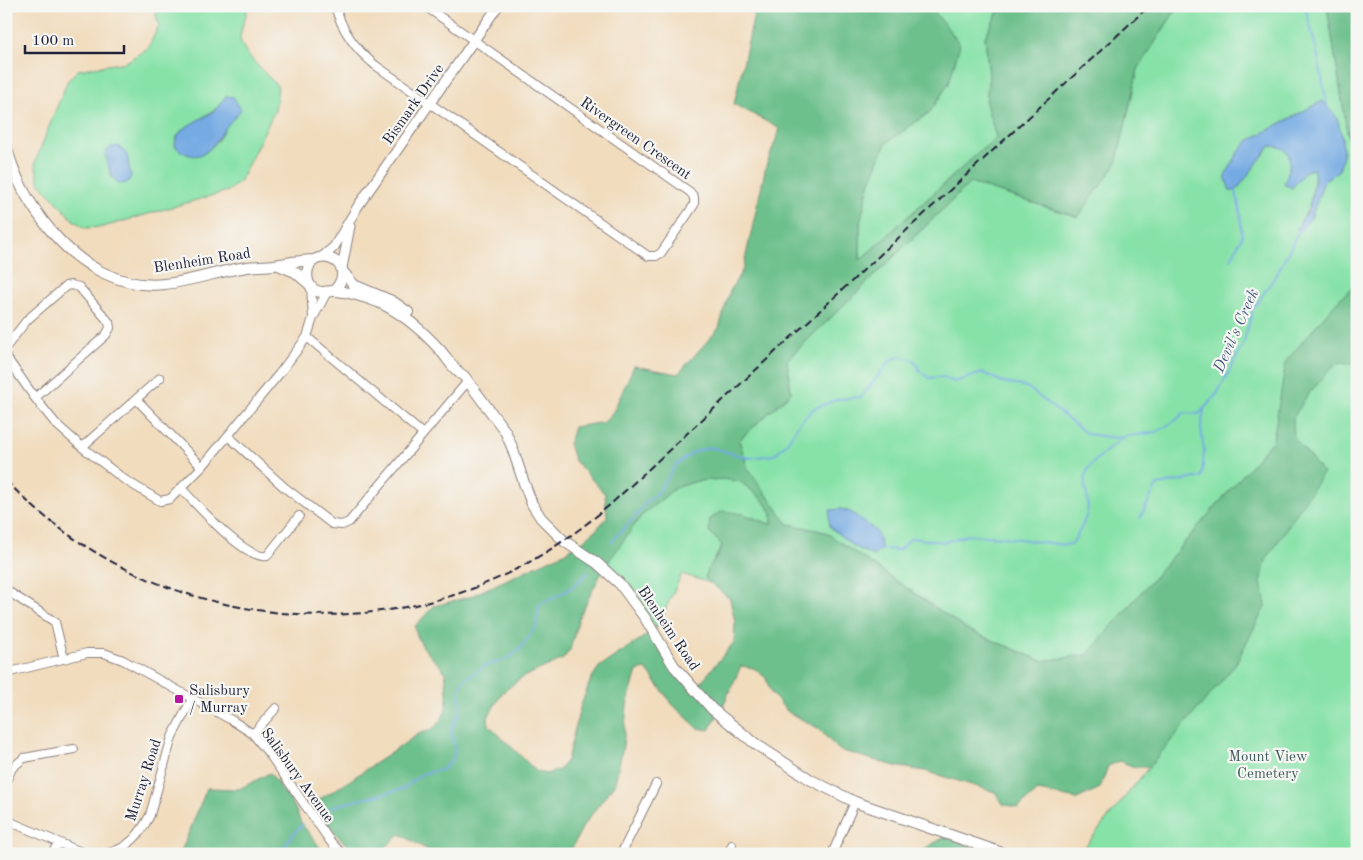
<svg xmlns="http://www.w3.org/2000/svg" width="1363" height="860" font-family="'Old Standard TT',serif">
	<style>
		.green { fill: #87e2a8; stroke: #548272; fill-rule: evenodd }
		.forest { fill: #6dc08c; stroke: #487164; fill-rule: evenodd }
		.water { fill: #75aae3; stroke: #4c668f }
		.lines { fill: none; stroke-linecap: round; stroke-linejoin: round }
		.stream { stroke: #75aae3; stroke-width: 2 }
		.minor-casing { stroke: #8a7f7c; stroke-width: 10 }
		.tertiary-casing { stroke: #8a7f7c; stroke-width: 11 }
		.secondary-casing { stroke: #8a7f7c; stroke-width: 12 }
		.minor { stroke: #fff; stroke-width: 8 }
		.tertiary { stroke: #fff; stroke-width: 9 }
		.secondary { stroke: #fff; stroke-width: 10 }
		.rail { stroke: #22223b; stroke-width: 2; stroke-dasharray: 8 4; stroke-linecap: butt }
		.poi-dot { fill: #b5179e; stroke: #f6f6f2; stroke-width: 2 }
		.labels { text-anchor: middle; stroke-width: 4.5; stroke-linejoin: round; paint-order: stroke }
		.street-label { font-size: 15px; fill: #22223b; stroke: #f6f6f2 }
		.poi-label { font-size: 15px; fill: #22223b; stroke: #f6f6f2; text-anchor: start }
		.park-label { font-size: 15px; fill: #405c5c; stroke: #f6f6f2 }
		.water-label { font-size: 16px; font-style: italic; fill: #43587e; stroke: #f6f6f2 }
	</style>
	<rect width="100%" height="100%" fill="#f6f6f2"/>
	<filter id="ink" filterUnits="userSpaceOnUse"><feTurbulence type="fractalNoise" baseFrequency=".02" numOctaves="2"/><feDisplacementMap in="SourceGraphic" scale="10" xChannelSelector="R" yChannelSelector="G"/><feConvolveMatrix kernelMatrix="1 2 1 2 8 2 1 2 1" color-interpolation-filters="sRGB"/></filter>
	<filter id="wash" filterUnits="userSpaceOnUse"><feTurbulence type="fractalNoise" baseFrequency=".0096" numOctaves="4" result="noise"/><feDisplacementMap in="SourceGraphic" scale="20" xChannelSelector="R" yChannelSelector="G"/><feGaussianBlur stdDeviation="1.12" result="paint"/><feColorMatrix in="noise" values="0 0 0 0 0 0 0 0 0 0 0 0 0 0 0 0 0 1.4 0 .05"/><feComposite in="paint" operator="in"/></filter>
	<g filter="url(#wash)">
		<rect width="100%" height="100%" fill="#f1dcbd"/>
		<path class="green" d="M 154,6 L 248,6 C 247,14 240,31 240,37 C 241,54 267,73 278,87 L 275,110 L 240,181 L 228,191 L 103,227 L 85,228 L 72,219 L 39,182 L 35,163 L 50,124 L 68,80 L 78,70 L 126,62 L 148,48 L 159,25 ZM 226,96 L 236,116 L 226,126 L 217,142 L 205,153 L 193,155 L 175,140 L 181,131 L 217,108 ZM 105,154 L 129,170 L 131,177 L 111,177 L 109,164 Z
			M 930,6 L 1001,6 L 985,37 L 989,75 L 986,103 L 996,137 L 860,260 L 860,223 L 869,184 L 886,143 L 930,112 L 949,83 L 959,45 Z
			M 1183,6 L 1327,6 L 1357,193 L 1357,284 L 1338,300 L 1337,336 L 1357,348 L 1357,854 L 1079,854 L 1158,756 L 1246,575 L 1323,473 L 1275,430 L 1273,440 L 1087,655 L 1042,661 L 968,630 L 825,532 L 788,524 L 748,469 L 739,440 L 791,393 L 787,360 L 970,183 L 1078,217 L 1116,164 L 1138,69 L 1173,14 ZM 1322,101 L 1342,137 L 1343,155 L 1339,170 L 1324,180 L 1311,218 L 1302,219 C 1311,207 1315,184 1314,168 L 1305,171 L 1292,187 L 1285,185 C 1289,166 1298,146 1270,146 L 1236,191 L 1248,141 Z
			M 723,479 L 741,482 L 762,499 L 772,513 L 772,525 L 743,514 L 709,531 L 722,545 C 717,557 709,565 705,577 L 713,584 L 682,574 L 656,629 L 637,593 L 621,575 L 606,564 L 641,516 L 675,488 L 697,481 Z"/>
		<path class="forest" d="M 756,6 L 930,6 L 960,44 L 949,83 L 930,112 L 886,143 L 869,184 L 860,223 L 860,260 L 996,137 L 986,103 L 989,75 L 985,37 L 1001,6 L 1088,6 L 1096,11 L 1102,6 L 1183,6 L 1173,14 L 1138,69 L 1116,164 L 1078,217 L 970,183 L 787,360 L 791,393 L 739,440 L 748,469 L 788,524 L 825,532 L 968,630 L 1042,661 L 1087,655 L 1273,440 L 1286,361 L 1338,300 L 1357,284 L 1357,357 L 1352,364 L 1340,362 L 1331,368 L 1307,396 L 1293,418 L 1294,438 L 1323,473 L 1266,560 L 1261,583 L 1266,605 L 1235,665 L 1149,767 L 1134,767 L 1120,761 L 1108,766 L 1100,788 L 1077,799 L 1038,791 L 1018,808 L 1003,804 L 995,792 L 925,771 L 895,766 L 839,750 L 818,728 L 788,712 L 771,693 L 766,678 L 754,668 L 741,666 L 722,708 L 709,730 L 698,728 L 673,705 L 646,669 L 637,671 L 627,705 L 623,746 L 615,783 L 583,826 L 569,854 L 435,854 L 400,834 C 394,839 382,852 376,854 C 349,860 326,821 313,803 L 343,785 L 420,733 C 445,730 450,703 446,682 C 446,679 446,674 444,671 C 443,668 439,664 436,662 C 427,652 416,641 415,626 L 434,606 L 469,597 L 564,553 L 582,542 L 597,529 L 607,517 L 605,494 L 574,460 L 569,443 L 574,427 L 605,422 L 614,410 L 634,366 L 678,374 L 719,328 L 730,291 L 743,269 L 766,166 L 780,129 L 734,104 ZM 723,479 L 741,482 L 762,499 L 772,512 L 772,525 L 743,514 L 722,511 L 710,519 L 709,531 L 722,545 L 717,557 L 709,566 L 705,578 L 730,599 L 735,622 L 734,642 L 693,692 L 650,633 L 599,667 L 591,679 L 580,708 L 567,760 L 559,770 L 546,774 L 536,771 L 489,725 L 488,717 L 502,693 L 521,678 L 563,659 L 570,650 L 579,617 L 604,568 L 641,516 L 675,488 L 697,481 Z
			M 1327,6 L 1357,6 L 1357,193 Z
			M 270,773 L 295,808 L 301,823 L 325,854 L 180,854 L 207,788 L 239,789 Z
			M 945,837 L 991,854 L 923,854 L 927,847 Z"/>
		<path class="water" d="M 226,96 L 233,97 L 241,109 C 237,116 231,120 226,127 C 213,146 200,169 175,146 C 175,125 204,121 217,108 C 220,105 223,100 226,96 Z
			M 1322,101 L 1337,117 L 1342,137 L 1343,155 L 1339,170 L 1324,181 L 1311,218 L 1301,230 L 1297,230 L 1302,219 L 1309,210 L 1315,179 L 1314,169 L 1305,171 L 1292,188 L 1284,184 C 1291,166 1296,146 1270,146 L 1236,191 L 1230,191 L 1225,176 L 1238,153 L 1248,141 Z
			M 119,146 L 127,155 L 131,177 L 127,183 L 119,184 C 108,174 110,168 105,154 L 111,147 Z
			M 841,509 L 851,512 L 877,532 L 882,549 L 873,556 L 853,546 L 830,527 L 829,518 L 830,510 Z"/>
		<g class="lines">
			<path class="stream" d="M 1305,6 L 1316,48 L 1328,109
				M 1231,259 L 1242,237 L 1240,211 L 1236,191
				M 1140,518 L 1157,485 L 1202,477 L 1204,451 L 1201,427 L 1204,410
				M 612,542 L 617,535 L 638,514 L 645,503 L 657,493 L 676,465 L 692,453 L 710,447 L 748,458 L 774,455 L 786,444 L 800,422 L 813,409 L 838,399 L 861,397 L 891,360 L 900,356 L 915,361 L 920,371 L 929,378 L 943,377 L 954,382 L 983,373 L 1005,383 L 1027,387 L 1087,434 L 1116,438 L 1156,432 L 1175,421 L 1184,413 L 1199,414 L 1217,394 L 1243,345 L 1253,309 L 1278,272 L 1300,229
				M 882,549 L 899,550 L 911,538 L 944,542 L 968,535 L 1004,537 L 1064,545 L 1072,544 C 1078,533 1088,519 1088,505 C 1088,494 1081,481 1087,471 C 1093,460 1114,445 1124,437
				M 325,813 L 334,806 L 403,789 L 422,774 L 444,769 L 453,758 L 455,750 L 451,729 L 460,712 L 459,690 L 463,681 L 485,666 L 506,660 L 519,650 L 536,627 L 539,605 C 558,596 574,588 588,572
				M 279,854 L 293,834 L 303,824"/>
		</g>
	</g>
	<g filter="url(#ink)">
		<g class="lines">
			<g class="minor-casing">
				<path id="minor" d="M 335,6 C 342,31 355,49 375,65 L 648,256 L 656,256 L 661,253 L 694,205 L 694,197 L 690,192 L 425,6
					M 311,286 L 313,318
					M 327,292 L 313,318 L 307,337 L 423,434
					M 6,347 L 27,320 L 66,286 L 71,285 L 79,287 L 109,322 L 110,328 L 106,335 L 35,398
					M 6,357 L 35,398 L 56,424 L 82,447 L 125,480 L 160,501 L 170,499 L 202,467 L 279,374 L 307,337
					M 136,399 L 202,467
					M 228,436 L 284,487 L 332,524 L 342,525 L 349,522 L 468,381
					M 82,447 L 160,378
					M 181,488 C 196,504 245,560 267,556 L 299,516
					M 6,590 L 55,622 L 64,659
					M 6,673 L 87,653 L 104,653 L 123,660 L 233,721 L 253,734 L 270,755 L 330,841 L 342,854
					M 253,734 L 276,708
					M 6,781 L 12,768 L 24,758 L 74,749
					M 6,820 L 86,854
					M 52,854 L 58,843
					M 105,854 C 128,849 140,835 150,815 L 172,737 L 192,699
					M 621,854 L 656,784
					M 728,854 L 732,845
					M 832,854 L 855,802"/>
			</g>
			<g class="tertiary-casing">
				<path id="tertiary" d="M 321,258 L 334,247 L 358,206 L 498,6
					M 342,268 L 350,226"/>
			</g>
			<g class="secondary-casing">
				<path id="secondary" d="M 6,145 C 14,178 30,206 52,232 C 80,265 120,289 165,284 C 192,281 219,271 247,267 C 256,266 265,266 274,265 C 287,263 301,260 315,260
					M 278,265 L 295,272 L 309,284
					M 343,272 L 354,285 L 392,301 L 408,312
					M 334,291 C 358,265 323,248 311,263 C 305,270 306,285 315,290 C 321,294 327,291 333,291 C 343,290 368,298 378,302 C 403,313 423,331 441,351 C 448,359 454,371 464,376 L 505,431 L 512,447 L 524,483 L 532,504 L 541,518 L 564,541 L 597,563 L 620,584 L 645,618 L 674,666 L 712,709 L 757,745 L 811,780 L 855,802 L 1005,854"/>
			</g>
			<use href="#minor" class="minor"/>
			<use href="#tertiary" class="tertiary"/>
			<use href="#secondary" class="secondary"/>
			<path class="rail" d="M 6,480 C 121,603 302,645 460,593 C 517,574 567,542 612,503 L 1149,6"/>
		</g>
	</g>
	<rect class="poi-dot" x="174" y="694" width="10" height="10" rx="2.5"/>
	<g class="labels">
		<g class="street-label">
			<text transform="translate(413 104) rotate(-55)" y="5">Bismark Drive</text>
			<text transform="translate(636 138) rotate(35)" y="5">Rivergreen Crescent</text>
			<text transform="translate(202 260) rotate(-9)" y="5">Blenheim Road</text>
			<text transform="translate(669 628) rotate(56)" y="5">Blenheim Road</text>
			<text transform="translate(298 775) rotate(54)" y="5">Salisbury Avenue</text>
			<text transform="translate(143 780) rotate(-72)" y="5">Murray Road</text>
		</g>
		<g class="poi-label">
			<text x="189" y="695">Salisbury<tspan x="189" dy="17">/ Murray</tspan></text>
		</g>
		<g class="park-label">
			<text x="1268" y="761">Mount View<tspan x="1268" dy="17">Cemetery</tspan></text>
		</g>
		<g class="water-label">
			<text transform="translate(1235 330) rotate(-66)" y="6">Devil's Creek</text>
		</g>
	</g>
	<rect width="1363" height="860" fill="none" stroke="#f6f6f2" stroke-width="25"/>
	<path d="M25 45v8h99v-8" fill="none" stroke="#22223b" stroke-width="2.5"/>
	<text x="32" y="45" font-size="15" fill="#22223b" stroke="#f6f6f2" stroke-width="4" paint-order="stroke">100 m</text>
</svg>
